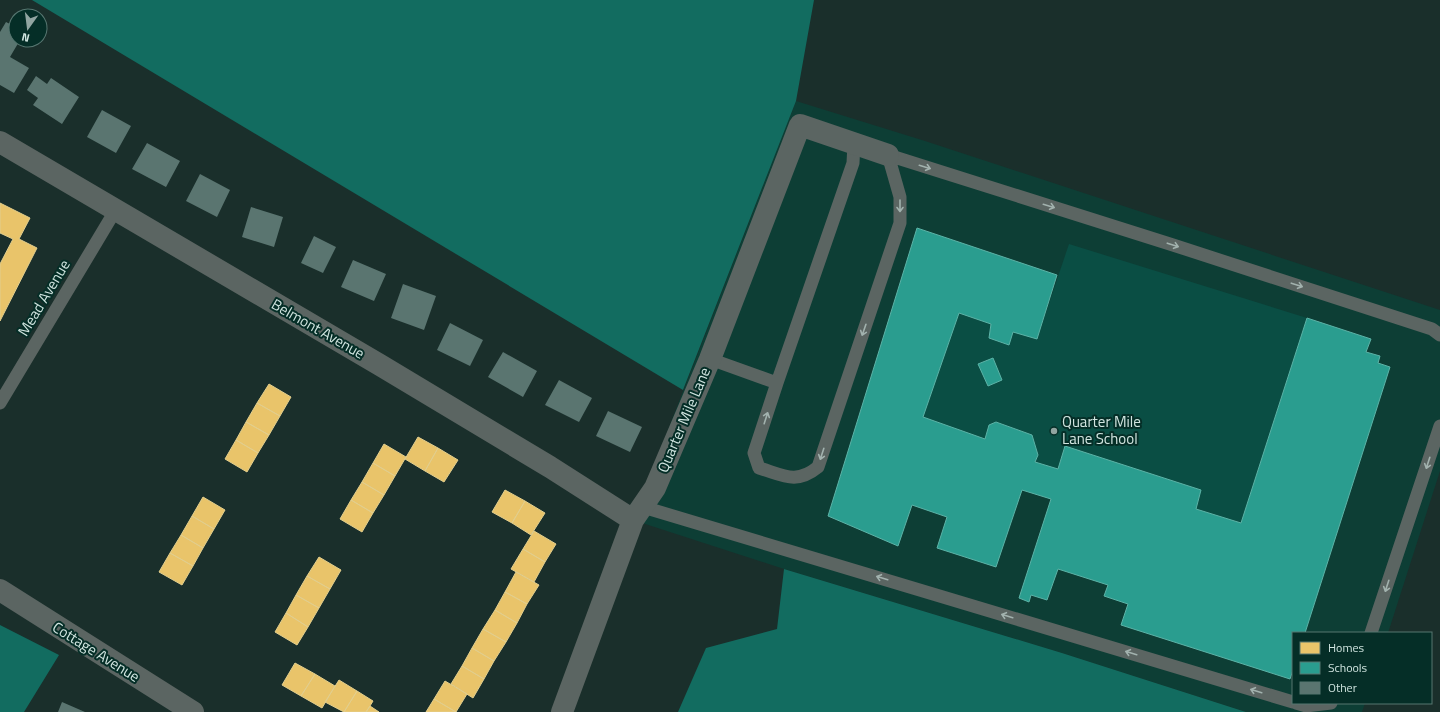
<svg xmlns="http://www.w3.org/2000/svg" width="1440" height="712" font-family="'Titillium Web',sans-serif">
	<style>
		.built { fill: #0d3e35 }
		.green { fill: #0a4e44 }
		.forest { fill: #126c60 }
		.homes { fill: #e9c46a; stroke: #e2ce8d }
		.schools { fill: #2a9d8f; stroke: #5cb3a7 }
		.building { fill: #5a7570 }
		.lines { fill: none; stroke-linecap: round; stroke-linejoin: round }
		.service { stroke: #5b6562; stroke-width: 13 }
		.minor { stroke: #5b6562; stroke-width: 22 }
		.oneway { stroke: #a2b2ae }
		.poi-dot { fill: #91a5a1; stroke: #052e27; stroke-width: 1.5 }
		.labels { text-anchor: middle; stroke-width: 4; stroke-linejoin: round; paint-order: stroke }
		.street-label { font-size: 15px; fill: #d1e5e0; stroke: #052e27 }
		.poi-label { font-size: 15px; fill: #d1e5e0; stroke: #052e27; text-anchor: start }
	</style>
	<rect width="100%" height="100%" fill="#1a2f2b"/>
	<path class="built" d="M 796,101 L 925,141 L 1440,310 L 1440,471 L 1388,633 L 1293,633 L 1293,703 L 1365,703 L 1362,712 L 1246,712 L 1062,653 L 784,569 L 633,520 Z"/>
	<path class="green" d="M 1069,244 L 1307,318 L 1241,523 L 1196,509 L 1201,490 L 1066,446 L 1058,469 L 1035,462 L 1038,455 L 1032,435 L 997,422 L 989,425 L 985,439 L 923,417 L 959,313 L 991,324 L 989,338 L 1008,345 L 1013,332 L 1037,339 Z"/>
	<path class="forest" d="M 32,0 L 814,0 L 796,101 L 683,390 Z
		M 784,569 L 1062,653 L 1246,712 L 678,712 L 706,648 L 777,629 Z
		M 0,625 L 59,655 L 24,712 L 0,712 Z"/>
	<path class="homes" d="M 0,203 L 30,218 L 19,239 L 37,248 L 0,321 L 0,264 L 13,239 L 0,233 Z
		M 269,384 L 291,397 L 280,416 L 257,403 Z
		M 257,403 L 280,416 L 269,435 L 246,422 Z
		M 246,422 L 269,435 L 258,453 L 236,440 Z
		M 418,437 L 438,448 L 425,471 L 405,459 Z
		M 236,440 L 258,453 L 247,472 L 225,459 Z
		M 384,444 L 406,457 L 395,476 L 373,463 Z
		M 438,448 L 458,460 L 444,482 L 425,471 Z
		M 373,463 L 395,476 L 384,495 L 362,482 Z
		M 362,482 L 384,495 L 373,513 L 351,500 Z
		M 505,490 L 525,501 L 512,523 L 492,512 Z
		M 203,497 L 225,510 L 214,529 L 192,516 Z
		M 351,500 L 373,513 L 362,532 L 340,519 Z
		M 525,501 L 545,513 L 531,535 L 512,523 Z
		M 192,516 L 214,529 L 203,548 L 181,535 Z
		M 534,531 L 556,544 L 545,562 L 523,549 Z
		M 181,535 L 203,548 L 193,566 L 170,553 Z
		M 523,549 L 545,562 L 534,582 L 511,569 Z
		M 170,553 L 193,566 L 182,585 L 159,572 Z
		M 319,557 L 341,570 L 330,589 L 307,576 Z
		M 516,572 L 539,585 L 527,604 L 505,592 Z
		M 307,576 L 330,589 L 319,608 L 296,595 Z
		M 505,592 L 527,604 L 517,623 L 495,610 Z
		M 296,595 L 319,608 L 308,627 L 286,613 Z
		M 495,610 L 517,623 L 506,642 L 483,629 Z
		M 286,613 L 308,627 L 297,645 L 275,632 Z
		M 483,629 L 506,642 L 494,661 L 472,648 Z
		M 472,648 L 494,661 L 484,679 L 462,666 Z
		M 295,663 L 315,674 L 301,696 L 282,685 Z
		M 462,666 L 484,679 L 473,698 L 451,684 Z
		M 315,674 L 335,686 L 322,708 L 301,696 Z
		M 339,680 L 357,691 L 344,712 L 325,702 Z
		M 445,681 L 467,694 L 456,712 L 434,699 Z
		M 357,691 L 373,701 L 370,706 L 366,712 L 344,712 Z
		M 434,699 L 456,712 L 426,712 Z
		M 370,706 L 379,712 L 366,712 Z"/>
	<path class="schools" d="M 917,228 L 1057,275 L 1037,339 L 1013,332 L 1009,345 L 989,338 L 991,324 L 959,313 L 923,417 L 985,439 L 989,425 L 996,422 L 1032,435 L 1038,455 L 1035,462 L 1058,469 L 1065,446 L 1201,490 L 1196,509 L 1241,523 L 1307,318 L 1371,339 L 1366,352 L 1380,356 L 1378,363 L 1390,367 L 1305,633 L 1293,633 L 1293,670 L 1290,679 L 1121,625 L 1128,604 L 1104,596 L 1108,585 L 1058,569 L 1047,600 L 1031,595 L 1029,602 L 1019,598 L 1051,499 L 1022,490 L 996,567 L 937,548 L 947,517 L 912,505 L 898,546 L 828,516 Z
		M 993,358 L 1002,380 L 988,386 L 978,364 Z"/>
	<path class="building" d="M 6,22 L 16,27 L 16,40 L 20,40 L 10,57 L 29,68 L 14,93 L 0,85 L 0,32 Z
		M 36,76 L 47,84 L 51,78 L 79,97 L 62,124 L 33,105 L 38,98 L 27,90 Z
		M 102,110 L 131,126 L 116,153 L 87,137 Z
		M 147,143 L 180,161 L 166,187 L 132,169 Z
		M 200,174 L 230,190 L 217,217 L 186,201 Z
		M 251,207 L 283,217 L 274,247 L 242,237 Z
		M 314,236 L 336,247 L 323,273 L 301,263 Z
		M 353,260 L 386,274 L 374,301 L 341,287 Z
		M 403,284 L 436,296 L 424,330 L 391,318 Z
		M 450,323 L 483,340 L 470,366 L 437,350 Z
		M 503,352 L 537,371 L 523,397 L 488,377 Z
		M 559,380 L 592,398 L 579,422 L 545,405 Z
		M 608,411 L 642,427 L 630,452 L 596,436 Z
		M 62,702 L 85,712 L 58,712 Z"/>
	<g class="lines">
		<path class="service" d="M 888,155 L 1173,245 L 1432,329 L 1440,335
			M 710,359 L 777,383 L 754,453 L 759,468 C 783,475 796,485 818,467 L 900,223 L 900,197 L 888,155
			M 777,383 L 853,163 L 854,143
			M 0,403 L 115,211
			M 643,507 L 1293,702
			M 1371,633 L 1440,426
			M 1296,703 L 1306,706 L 1331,703"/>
		<path class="minor" d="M 0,142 L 380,365 L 550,467 L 633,520
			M 0,590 L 193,712
			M 562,712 L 633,520 L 655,488 L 710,359 L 800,125 L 888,155"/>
	</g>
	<defs><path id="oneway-shaft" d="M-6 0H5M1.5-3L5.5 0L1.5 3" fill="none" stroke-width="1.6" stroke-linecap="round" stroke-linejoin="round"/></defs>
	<g class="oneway">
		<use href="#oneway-shaft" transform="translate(925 167) rotate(17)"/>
		<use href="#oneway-shaft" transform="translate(900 206) rotate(90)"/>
		<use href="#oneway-shaft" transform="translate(1049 206) rotate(17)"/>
		<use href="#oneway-shaft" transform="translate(1173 245) rotate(18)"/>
		<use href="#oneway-shaft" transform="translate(1297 285) rotate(18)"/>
		<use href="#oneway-shaft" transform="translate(864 330) rotate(109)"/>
		<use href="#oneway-shaft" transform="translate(766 418) rotate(-72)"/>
		<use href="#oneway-shaft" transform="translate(822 454) rotate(108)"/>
		<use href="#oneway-shaft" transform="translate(1428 463) rotate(108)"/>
		<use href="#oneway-shaft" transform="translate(882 578) rotate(-163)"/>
		<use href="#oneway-shaft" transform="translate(1387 586) rotate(108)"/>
		<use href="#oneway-shaft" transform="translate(1007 616) rotate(-163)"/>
		<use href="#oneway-shaft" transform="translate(1131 653) rotate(-163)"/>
		<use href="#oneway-shaft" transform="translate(1256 691) rotate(-163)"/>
	</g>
	<circle class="poi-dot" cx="1054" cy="431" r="4"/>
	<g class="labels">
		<g class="street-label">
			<text transform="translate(44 298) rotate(-59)" y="5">Mead Avenue</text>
			<text transform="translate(318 329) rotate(30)" y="5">Belmont Avenue</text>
			<text transform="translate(684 420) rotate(-67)" y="5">Quarter Mile Lane</text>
			<text transform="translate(96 652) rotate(32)" y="5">Cottage Avenue</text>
		</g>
		<g class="poi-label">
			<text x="1062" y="427">Quarter Mile<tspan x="1062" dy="17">Lane School</tspan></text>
		</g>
	</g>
	<rect x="1292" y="632" width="140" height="72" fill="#052e27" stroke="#577771"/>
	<rect x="1300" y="642" width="20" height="12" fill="#e9c46a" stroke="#577771"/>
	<text x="1328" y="652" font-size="12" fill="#d1e5e0">Homes</text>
	<rect x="1300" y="662" width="20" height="12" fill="#2a9d8f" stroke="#577771"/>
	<text x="1328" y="672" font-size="12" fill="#d1e5e0">Schools</text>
	<rect x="1300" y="682" width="20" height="12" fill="#5a7570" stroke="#577771"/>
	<text x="1328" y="692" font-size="12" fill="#d1e5e0">Other</text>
	<g transform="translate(28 28) rotate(194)"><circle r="19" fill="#052e27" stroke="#577771"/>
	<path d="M0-3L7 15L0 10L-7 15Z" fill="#91a5a1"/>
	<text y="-6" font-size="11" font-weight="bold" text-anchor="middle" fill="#d1e5e0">N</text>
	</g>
</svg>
